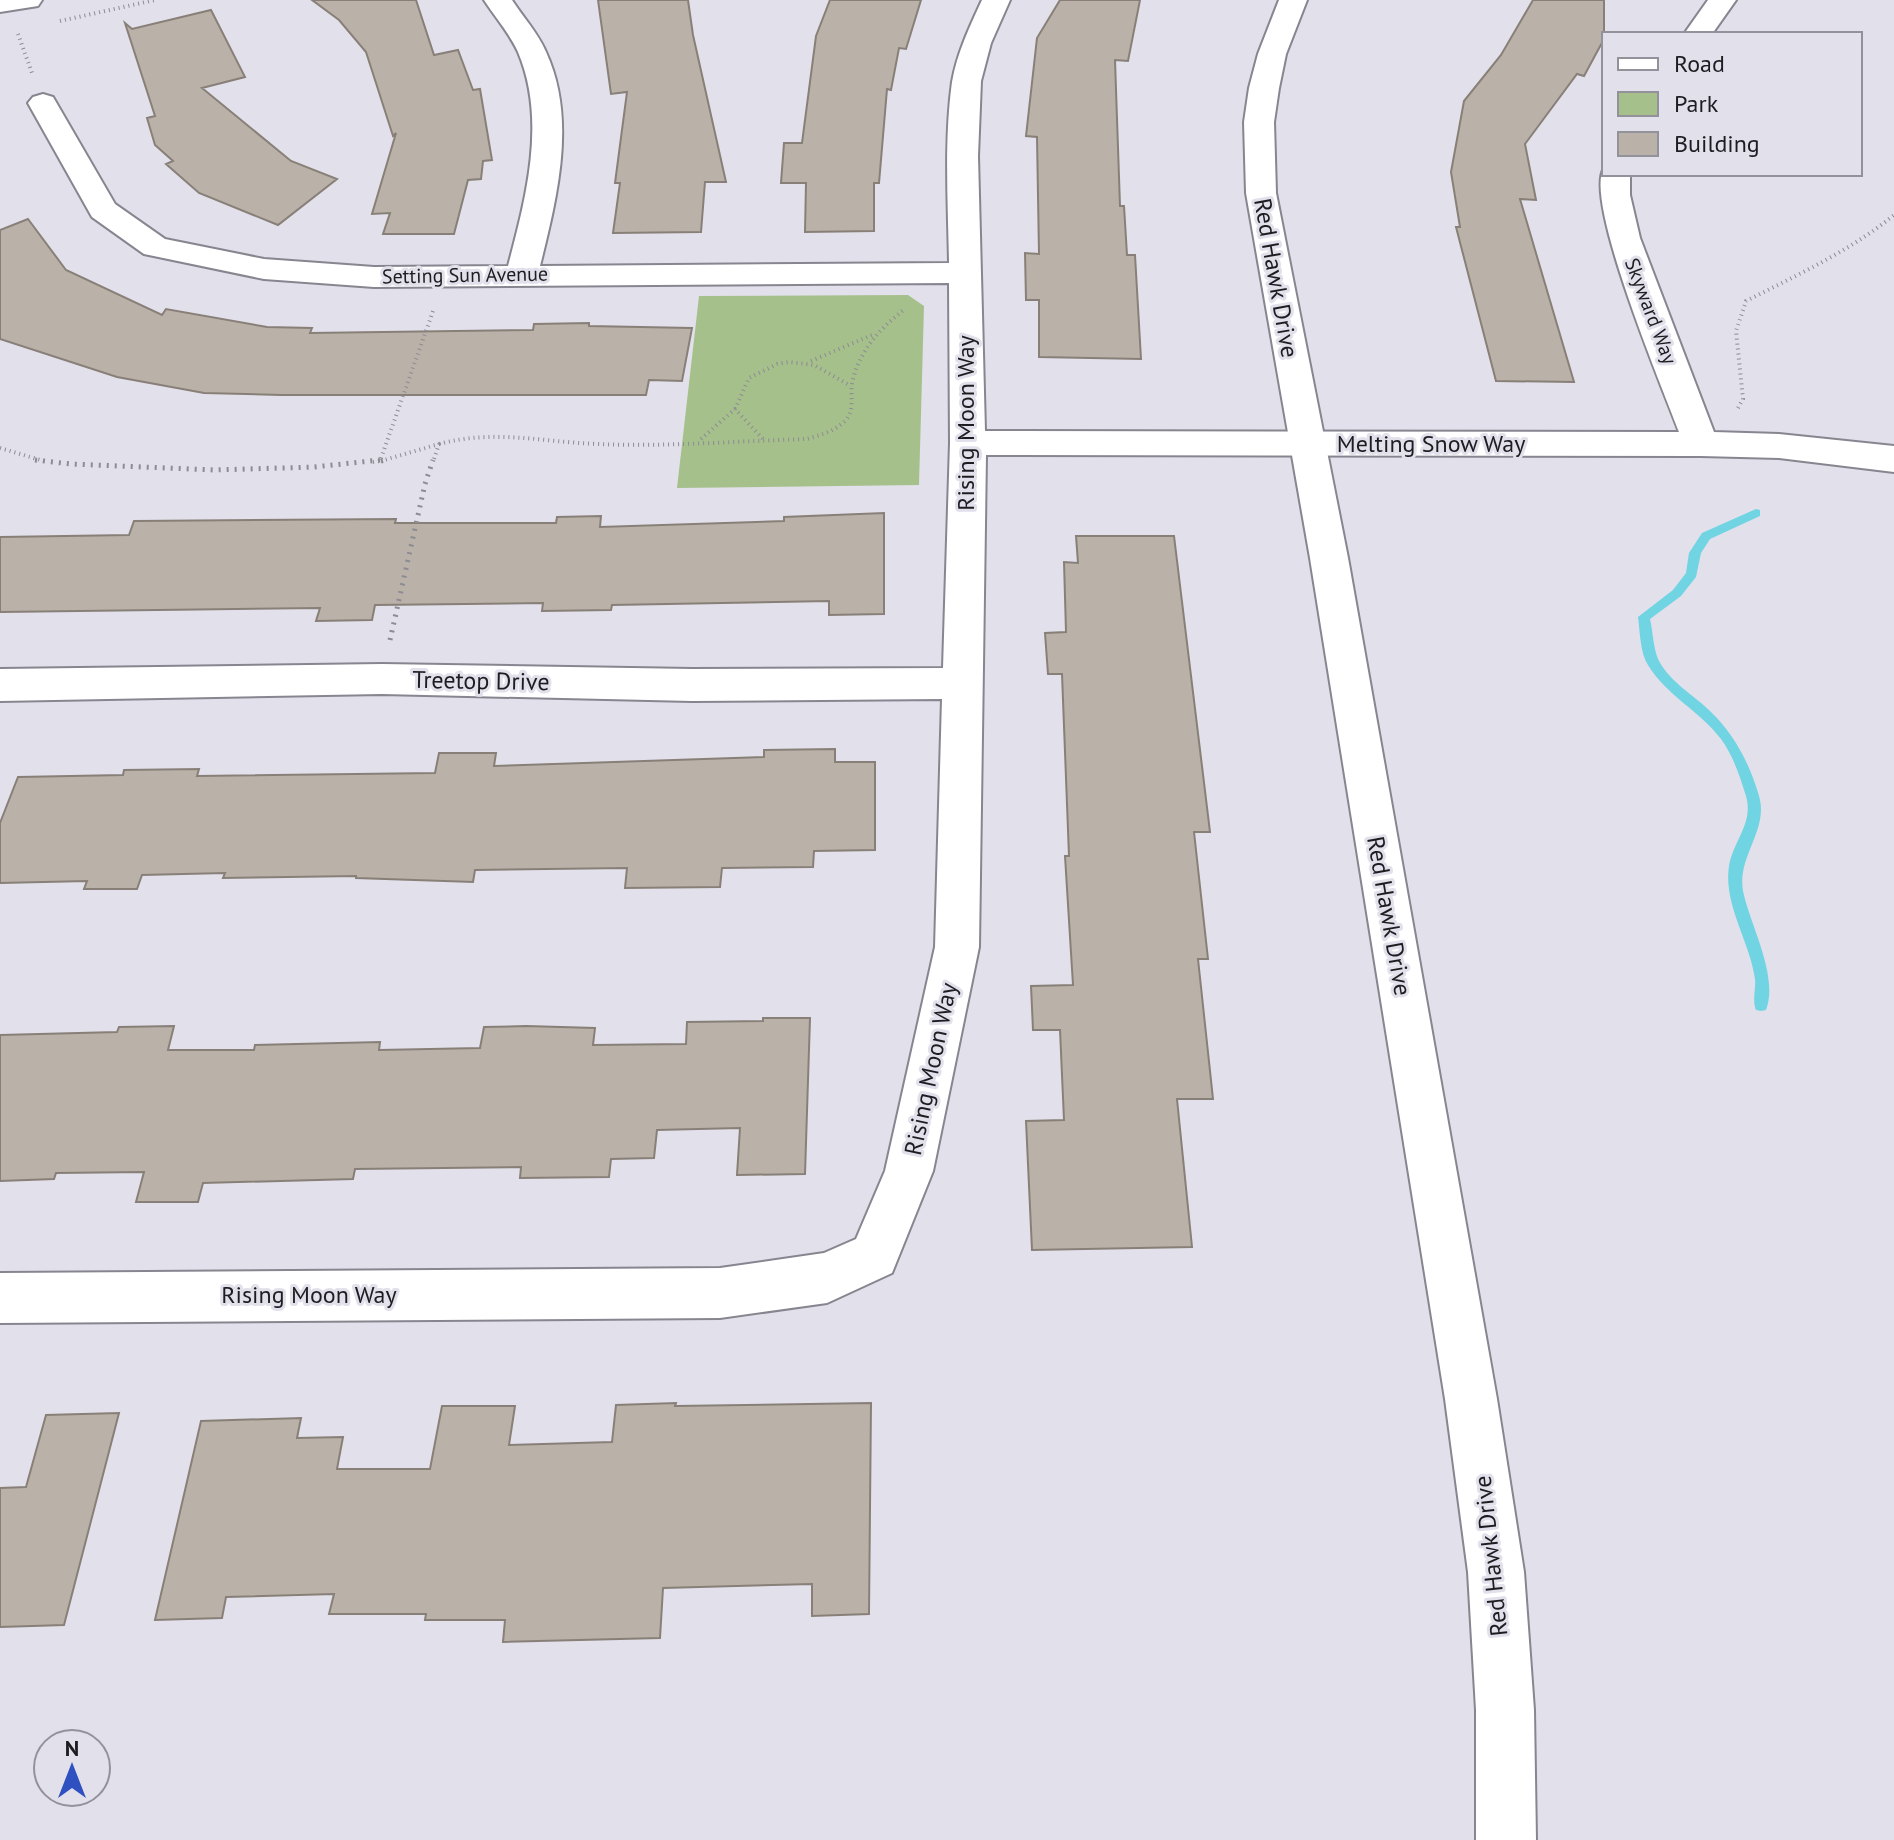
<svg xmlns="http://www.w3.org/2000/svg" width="1894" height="1840" font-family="'PT Sans',sans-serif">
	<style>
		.green { fill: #a6c08b }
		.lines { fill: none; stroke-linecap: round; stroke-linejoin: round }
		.stream { fill: #70d4e2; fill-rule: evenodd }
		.building { fill: #bab1a8; stroke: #888078; stroke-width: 2 }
		.street-casing { stroke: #87858f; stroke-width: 4 }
		.secondary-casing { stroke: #87858f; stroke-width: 4 }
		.path-far1 { stroke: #8d8b93; stroke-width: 4; stroke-dasharray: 1 4; stroke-linecap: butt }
		.path { stroke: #8d8b93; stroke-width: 5; stroke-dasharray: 2 6; stroke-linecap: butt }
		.street { fill: #fff; fill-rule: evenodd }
		.secondary { fill: #fff; fill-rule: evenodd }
		.labels { text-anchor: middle; stroke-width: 6; stroke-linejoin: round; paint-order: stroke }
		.far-street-label { font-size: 20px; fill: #1d1c20; stroke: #e2e0eb }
		.street-label { font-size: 24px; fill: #1d1c20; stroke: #e2e0eb }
	</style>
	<rect width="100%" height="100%" fill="#e2e0eb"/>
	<path class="green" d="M 908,295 L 924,306 L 919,485 L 677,488 L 699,296 Z"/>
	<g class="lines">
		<path class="stream" d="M 1756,509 L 1760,510 L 1760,516 L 1710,539 L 1701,553 L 1696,577 L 1681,596 L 1650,619 C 1653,631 1653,649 1659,661 C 1671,683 1694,695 1711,712 C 1735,735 1750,765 1759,796 C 1769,830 1737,856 1743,891 C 1750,925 1779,976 1766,1010 L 1761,1011 L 1756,1010 C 1752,1000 1756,990 1755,979 C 1750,942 1723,904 1729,866 C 1733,841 1754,823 1746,796 C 1740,777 1733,755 1721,739 C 1700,711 1667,696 1648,665 C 1640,653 1640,631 1638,617 L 1673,590 L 1686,573 L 1689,553 L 1702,533 Z"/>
	</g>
	<path class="building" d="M 312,0 L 416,0 L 434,55 L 458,50 L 473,90 L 480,89 L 492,160 L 483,161 L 481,179 L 468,180 L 454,234 L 383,234 L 390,213 L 372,214 L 396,133 L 393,136 L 366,52 L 339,20 Z
		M 598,0 L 688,0 L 693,35 L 726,182 L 705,182 L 701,232 L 613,233 L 620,183 L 615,183 L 627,92 L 611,94 Z
		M 830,0 L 921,0 L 906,49 L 899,48 L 891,90 L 887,89 L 879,183 L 874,183 L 874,231 L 805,232 L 806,183 L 781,183 L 784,143 L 802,143 L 816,36 Z
		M 1060,0 L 1140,0 L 1128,61 L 1115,60 L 1120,206 L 1124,206 L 1127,255 L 1135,255 L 1141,359 L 1039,357 L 1039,300 L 1026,300 L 1025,253 L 1039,254 L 1037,137 L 1026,136 L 1037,38 Z
		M 1533,0 L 1604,0 L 1604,39 L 1584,76 L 1577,74 L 1525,144 L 1536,200 L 1520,199 L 1574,382 L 1496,381 L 1456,227 L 1460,227 L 1451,172 L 1464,101 L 1501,55 Z
		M 211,10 L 245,77 L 202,88 L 291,161 L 337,179 L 278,225 L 199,193 L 166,164 L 173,161 L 155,145 L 147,118 L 155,116 L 125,23 L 132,29 Z
		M 28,219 L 66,270 L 162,315 L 166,309 L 267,327 L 312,328 L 310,333 L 533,330 L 534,324 L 589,323 L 589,326 L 692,328 L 682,381 L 649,380 L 646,395 L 281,395 L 204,393 L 117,377 L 0,339 L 0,230 Z
		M 884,513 L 884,614 L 829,615 L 829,601 L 612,605 L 611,610 L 542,611 L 543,603 L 375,605 L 372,620 L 316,621 L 320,608 L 0,612 L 0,537 L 129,535 L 134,521 L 396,519 L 395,523 L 556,523 L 557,517 L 601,516 L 600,527 L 784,521 L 784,517 Z
		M 1076,536 L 1174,536 L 1210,832 L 1194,832 L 1208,959 L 1198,959 L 1213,1099 L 1177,1099 L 1192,1247 L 1032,1250 L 1026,1121 L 1064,1120 L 1060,1030 L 1033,1030 L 1031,986 L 1073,985 L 1065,856 L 1069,856 L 1062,674 L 1048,674 L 1045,633 L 1066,632 L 1064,562 L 1078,563 Z
		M 835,749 L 835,762 L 875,762 L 875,850 L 814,851 L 813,867 L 722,868 L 720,887 L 625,888 L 627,868 L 475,870 L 473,882 L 356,878 L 356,876 L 223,878 L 225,873 L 142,875 L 137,889 L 84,889 L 87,881 L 0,883 L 0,823 L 18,777 L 123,775 L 124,770 L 199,769 L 197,776 L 435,773 L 439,753 L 496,753 L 494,766 L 764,757 L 764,750 Z
		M 763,1018 L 810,1018 L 805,1174 L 737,1175 L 740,1128 L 657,1130 L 654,1158 L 611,1159 L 609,1177 L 520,1178 L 521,1167 L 355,1169 L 353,1179 L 203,1183 L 198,1202 L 136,1202 L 144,1172 L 56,1173 L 54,1179 L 0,1181 L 0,1035 L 117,1032 L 119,1027 L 174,1026 L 168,1050 L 254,1050 L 255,1045 L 380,1042 L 379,1050 L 480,1048 L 484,1027 L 526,1026 L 595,1028 L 593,1045 L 686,1044 L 687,1022 L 763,1021 Z
		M 676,1403 L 675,1406 L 871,1403 L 869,1614 L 812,1616 L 812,1584 L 663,1588 L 660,1638 L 503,1642 L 505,1620 L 425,1620 L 426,1614 L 329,1614 L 334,1594 L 226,1597 L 222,1618 L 155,1620 L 201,1421 L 301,1418 L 297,1438 L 343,1437 L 337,1469 L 430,1469 L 442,1406 L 515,1406 L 509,1445 L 612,1442 L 616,1405 Z
		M 119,1413 L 64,1625 L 0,1627 L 0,1488 L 26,1487 L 46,1415 Z"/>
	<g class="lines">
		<g class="street-casing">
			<path id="street" d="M 484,0 L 512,0 C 523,17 538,33 546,52 C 577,119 557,197 540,266 L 949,263 C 948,203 944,141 952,82 C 957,53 970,26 982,0 L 1010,0 L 991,43 L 981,81 L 978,156 L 985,431 L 1679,432 C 1663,389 1583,199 1604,168 L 1604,174 L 1630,174 L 1630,195 L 1640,238 L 1714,432 L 1779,434 L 1894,446 L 1894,472 L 1779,458 L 1701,456 L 986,455 L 979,947 L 933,1171 L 892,1273 L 827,1303 L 720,1318 L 0,1323 L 0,1273 L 720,1268 L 824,1253 L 856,1239 L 885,1171 L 935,947 L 942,699 L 692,701 L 382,694 L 0,701 L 0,669 L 382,664 L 692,669 L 943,668 L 950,443 L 949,283 L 374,287 L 264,279 L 144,254 L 92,217 L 28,103 L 33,97 L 43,94 L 53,97 L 115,204 L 165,239 L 264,259 L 374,267 L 508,266 C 526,198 547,120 518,52 C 510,34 495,17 484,0 Z
				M 1708,0 L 1736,0 L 1712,34 L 1684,34 Z"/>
		</g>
		<g class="secondary-casing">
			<path id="secondary" d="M 0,0 L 42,0 L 38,6 L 0,12 Z
				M 1279,0 L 1307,0 L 1286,54 L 1279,88 L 1274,122 L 1276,193 L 1348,558 L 1497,1399 L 1524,1572 L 1534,1710 L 1536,1840 L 1476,1840 L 1476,1710 L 1468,1572 L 1445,1399 L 1310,558 L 1246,193 L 1244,122 L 1249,88 L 1258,54 Z"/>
		</g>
		<path class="path-far1" d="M 60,21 L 155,0
			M 18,34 L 32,73
			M 811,361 L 872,335
			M 1738,408 L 1743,399 L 1736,331 L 1746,301 C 1797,275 1850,251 1894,215
			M 735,409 L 749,378 L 777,364 L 789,362 L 814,365 L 851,386
			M 701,439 L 735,409 L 764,440
			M 439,444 C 495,429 541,442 598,444 C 667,447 738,441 807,439 C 820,435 836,431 846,420 C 855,409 850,397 852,384 C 858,352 880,328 905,309
			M 0,448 L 47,462
			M 381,461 L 439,444 L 433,462
			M 373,462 L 380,461 L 433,311"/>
		<path class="path" d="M 35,460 L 71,464 L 214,470 L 314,467 L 380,460
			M 381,461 L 385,460
			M 390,640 L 425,484 L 433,460"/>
		<use href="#street" class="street"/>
		<use href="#secondary" class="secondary"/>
	</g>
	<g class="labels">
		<g class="far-street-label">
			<text transform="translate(465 275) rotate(-1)" y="7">Setting Sun Avenue</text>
			<text transform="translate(1651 311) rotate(69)" y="7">Skyward Way</text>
		</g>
		<g class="street-label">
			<text transform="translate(1276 278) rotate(80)" y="8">Red Hawk Drive</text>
			<text transform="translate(966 423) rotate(-90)" y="8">Rising Moon Way</text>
			<text x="1431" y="452">Melting Snow Way</text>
			<text transform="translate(481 681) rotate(1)" y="8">Treetop Drive</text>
			<text transform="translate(1389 916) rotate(80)" y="8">Red Hawk Drive</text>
			<text transform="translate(931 1069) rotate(-78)" y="8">Rising Moon Way</text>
			<text x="309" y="1303">Rising Moon Way</text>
			<text transform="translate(1491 1556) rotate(-96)" y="8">Red Hawk Drive</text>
		</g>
	</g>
	<rect x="1602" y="32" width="260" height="144" fill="#e2e0eb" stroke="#93929a" stroke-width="2"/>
	<rect x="1618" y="58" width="40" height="12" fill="#ffffff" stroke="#93929a" stroke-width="2"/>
	<text x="1674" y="72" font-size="24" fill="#1d1c20">Road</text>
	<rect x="1618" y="92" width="40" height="24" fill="#a6c08b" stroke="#93929a" stroke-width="2"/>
	<text x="1674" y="112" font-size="24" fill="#1d1c20">Park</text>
	<rect x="1618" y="132" width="40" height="24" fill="#bab1a8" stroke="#93929a" stroke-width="2"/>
	<text x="1674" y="152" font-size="24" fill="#1d1c20">Building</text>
	<g transform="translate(72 1768)"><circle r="38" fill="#e2e0eb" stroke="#93929a" stroke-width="2"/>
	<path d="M0-6L14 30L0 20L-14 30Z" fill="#2e50c0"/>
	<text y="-12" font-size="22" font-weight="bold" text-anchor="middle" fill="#1d1c20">N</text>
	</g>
</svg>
